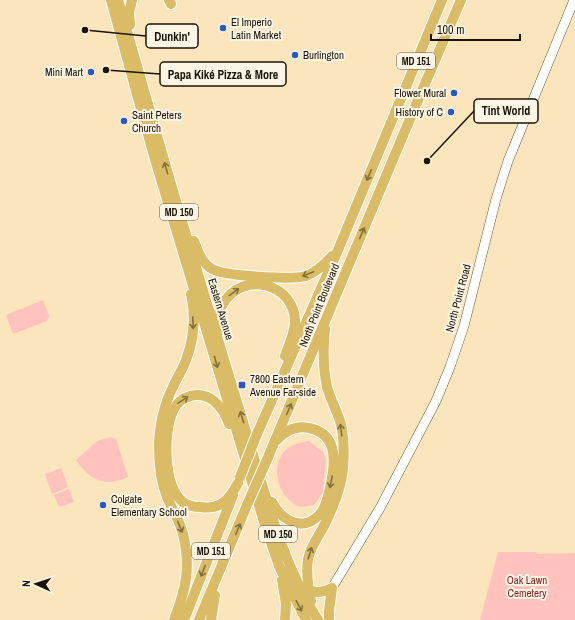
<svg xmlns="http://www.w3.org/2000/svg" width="575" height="620" font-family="'Archivo Narrow',sans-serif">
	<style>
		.green { fill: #ffc2bd }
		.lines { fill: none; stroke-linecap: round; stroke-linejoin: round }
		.secondary-casing { stroke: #6f5d38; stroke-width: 10 }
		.primary-casing { stroke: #fff; stroke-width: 12 }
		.secondary { stroke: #fff; stroke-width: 9 }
		.primary { stroke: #dabc66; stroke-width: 10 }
		.primary-bridge-casing { stroke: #fff; stroke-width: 12; stroke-linecap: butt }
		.primary-bridge { stroke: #dabc66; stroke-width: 10 }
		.oneway { stroke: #84703a }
		.poi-dot { fill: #2857c6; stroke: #fcf4e4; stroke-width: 1.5 }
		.labels { text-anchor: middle; stroke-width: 4; stroke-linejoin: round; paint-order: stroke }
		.shield { fill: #fcf4e4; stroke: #5e5648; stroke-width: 1 }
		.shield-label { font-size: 10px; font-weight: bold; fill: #1b1305 }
		.poi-label { font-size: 11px; fill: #1b1305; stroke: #fcf4e4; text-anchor: start }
		.street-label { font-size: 11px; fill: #1b1305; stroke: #fcf4e4 }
		.park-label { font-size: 11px; fill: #842426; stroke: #fcf4e4 }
		.leader { fill: none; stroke: #1b1305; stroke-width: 1.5 }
		.callout-dot { fill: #1b1305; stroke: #fcf4e4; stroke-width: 1.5 }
		.callout { fill: #fcf4e4; stroke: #1b1305; stroke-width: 1.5 }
		.callout-label { font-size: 12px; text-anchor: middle; font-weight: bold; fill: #1b1305 }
	</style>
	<rect width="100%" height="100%" fill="#fae5bc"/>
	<path class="green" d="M 43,300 L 49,316 L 47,321 L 13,334 L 6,315 Z
		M 111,437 L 116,439 L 128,477 C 104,488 90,480 76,460 L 97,441 Z
		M 309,441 L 323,452 L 326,461 L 323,493 L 314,505 C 308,506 301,508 296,505 C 276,494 269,462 289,447 C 294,444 303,442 309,441 Z
		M 61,468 L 68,487 L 52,494 L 45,474 Z
		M 69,489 L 74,502 L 59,507 L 54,495 Z
		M 498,552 L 536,552 L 537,554 L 575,553 L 575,620 L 480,620 Z"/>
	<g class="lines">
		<g class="secondary-casing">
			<path id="secondary" d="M 332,588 L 380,508 L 436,401 L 450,367 L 464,326 L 496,199 L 508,161 L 574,0"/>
		</g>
		<g class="primary-casing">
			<path id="primary" d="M 111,0 L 154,156 L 264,522 L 279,566 L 306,620
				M 118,0 L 177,205 L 271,514 C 283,551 297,587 318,620
				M 169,0 L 171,4
				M 130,25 L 129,13 L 132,0
				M 194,241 C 198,252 202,263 212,269 C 224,276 292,280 306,276 C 316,272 325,264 332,256
				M 219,330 C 217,321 218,312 223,304 C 243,269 296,284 295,323 C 294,335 289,345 285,356
				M 229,424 C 226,415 221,407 214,401 C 200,390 180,395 173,411 C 163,432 163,486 183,502 C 188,506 193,507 200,507 C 220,510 229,500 238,483
				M 257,434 L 338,250 L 442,0
				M 266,462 L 415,107 L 461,0
				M 272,502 C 282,521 303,533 320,514 C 326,507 328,497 330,488 C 335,466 340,434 309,428 C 296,425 286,430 277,440
				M 282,580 L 286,604 L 285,620
				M 304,588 C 313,594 322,593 332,588
				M 311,601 C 308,587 306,573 308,559 C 311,546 318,537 324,526 C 333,508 341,489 343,469 C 344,455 344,434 340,421 C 336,409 330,398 327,387 C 323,368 323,348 325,329
				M 174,620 C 186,589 191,567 183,534 C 180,521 172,509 167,497 C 161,482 159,463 159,446 C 159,428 164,404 173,387 C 177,377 184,368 187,357 C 194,338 196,314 191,294
				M 184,620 L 233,495
				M 199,620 L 247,505
				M 211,620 L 215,595
				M 329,620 L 329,611 L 332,588"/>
		</g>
		<use href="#secondary" class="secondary"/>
		<use href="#primary" class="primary"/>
		<g class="primary-bridge-casing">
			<path id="primary-bridge" d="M 240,477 L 257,434
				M 247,505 L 266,462"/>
		</g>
		<use href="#primary-bridge" class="primary-bridge"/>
	</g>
	<defs><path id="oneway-shaft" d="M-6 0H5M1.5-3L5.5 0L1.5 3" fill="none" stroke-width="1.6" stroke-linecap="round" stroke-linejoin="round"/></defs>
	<g class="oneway">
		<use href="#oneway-shaft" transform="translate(166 168) rotate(-106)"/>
		<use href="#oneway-shaft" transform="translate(369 175) rotate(113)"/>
		<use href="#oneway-shaft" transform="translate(362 233) rotate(-67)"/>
		<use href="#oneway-shaft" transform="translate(308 274) rotate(158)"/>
		<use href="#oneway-shaft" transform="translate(234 292) rotate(-36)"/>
		<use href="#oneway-shaft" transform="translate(193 323) rotate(88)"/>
		<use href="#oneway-shaft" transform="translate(216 362) rotate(74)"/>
		<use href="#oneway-shaft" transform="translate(183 400) rotate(-32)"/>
		<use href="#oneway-shaft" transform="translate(289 409) rotate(-67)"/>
		<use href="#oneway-shaft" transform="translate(242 417) rotate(-107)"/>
		<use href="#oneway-shaft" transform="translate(341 430) rotate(-98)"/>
		<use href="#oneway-shaft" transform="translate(331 482) rotate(101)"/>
		<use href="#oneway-shaft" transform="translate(180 527) rotate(68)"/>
		<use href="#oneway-shaft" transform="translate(238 529) rotate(-68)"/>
		<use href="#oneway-shaft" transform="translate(310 553) rotate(-73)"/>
		<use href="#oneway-shaft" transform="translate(203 571) rotate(111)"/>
		<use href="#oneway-shaft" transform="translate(299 606) rotate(62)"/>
	</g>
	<g class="poi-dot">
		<circle cx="223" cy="28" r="4"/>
		<circle cx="295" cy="55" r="4"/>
		<circle cx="91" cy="72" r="4"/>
		<circle cx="454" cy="93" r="4"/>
		<circle cx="451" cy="112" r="4"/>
		<circle cx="124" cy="121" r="4"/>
		<rect x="238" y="381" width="8" height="8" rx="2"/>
		<circle cx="103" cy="505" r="4"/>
	</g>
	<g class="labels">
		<g class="shield">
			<rect x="397" y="53" width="38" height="16" rx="3"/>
			<rect x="160" y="204" width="38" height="16" rx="3"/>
			<rect x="259" y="526" width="38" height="16" rx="3"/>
			<rect x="192" y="543" width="38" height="16" rx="3"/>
		</g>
		<g class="shield-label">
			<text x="416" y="65">MD 151</text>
			<text x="179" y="216">MD 150</text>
			<text x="278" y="538">MD 150</text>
			<text x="211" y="555">MD 151</text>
		</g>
		<g class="poi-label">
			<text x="231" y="26">El Imperio<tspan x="231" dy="13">Latin Market</tspan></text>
			<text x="303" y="59">Burlington</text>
			<text x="83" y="76" text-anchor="end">Mini Mart</text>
			<text x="446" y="97" text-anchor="end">Flower Mural</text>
			<text x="443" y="116" text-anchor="end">History of C</text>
			<text x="132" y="119">Saint Peters<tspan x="132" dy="13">Church</tspan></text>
			<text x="250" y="383">7800 Eastern<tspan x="250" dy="13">Avenue Far-side</tspan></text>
			<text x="111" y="503">Colgate<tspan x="111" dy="13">Elementary School</tspan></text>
		</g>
		<g class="street-label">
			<text transform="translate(458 298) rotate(-75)" y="4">North Point Road</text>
			<text transform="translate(319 305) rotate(-68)" y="4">North Point Boulevard</text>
			<text transform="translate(221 309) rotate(73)" y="4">Eastern Avenue</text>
		</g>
		<g class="park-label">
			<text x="527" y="584">Oak Lawn<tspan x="527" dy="13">Cemetery</tspan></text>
		</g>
	</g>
	<path class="leader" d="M85 30L146 36M106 70L160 74M427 161L474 111"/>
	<g class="callout-dot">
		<circle cx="85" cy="30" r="4"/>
		<circle cx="106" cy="70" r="4"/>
		<circle cx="427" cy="161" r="4"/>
	</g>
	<g class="callout">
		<rect x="146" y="24" width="52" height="24" rx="4"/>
		<rect x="160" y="62" width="126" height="24" rx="4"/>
		<rect x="474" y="99" width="64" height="24" rx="4"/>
	</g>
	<g class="callout-label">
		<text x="172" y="41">Dunkin'</text>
		<text x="223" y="79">Papa Kiké Pizza &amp; More</text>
		<text x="506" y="115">Tint World</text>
	</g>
	<g transform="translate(36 584) rotate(273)" stroke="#fcf4e4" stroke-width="3" paint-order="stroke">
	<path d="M0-3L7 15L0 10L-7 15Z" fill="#1b1305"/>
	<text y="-6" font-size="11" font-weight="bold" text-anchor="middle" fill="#1b1305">N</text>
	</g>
	<path d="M431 34v6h89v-6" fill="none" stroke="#1b1305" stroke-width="2"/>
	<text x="437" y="34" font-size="12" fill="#1b1305" stroke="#fcf4e4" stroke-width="3" paint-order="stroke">100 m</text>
</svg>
